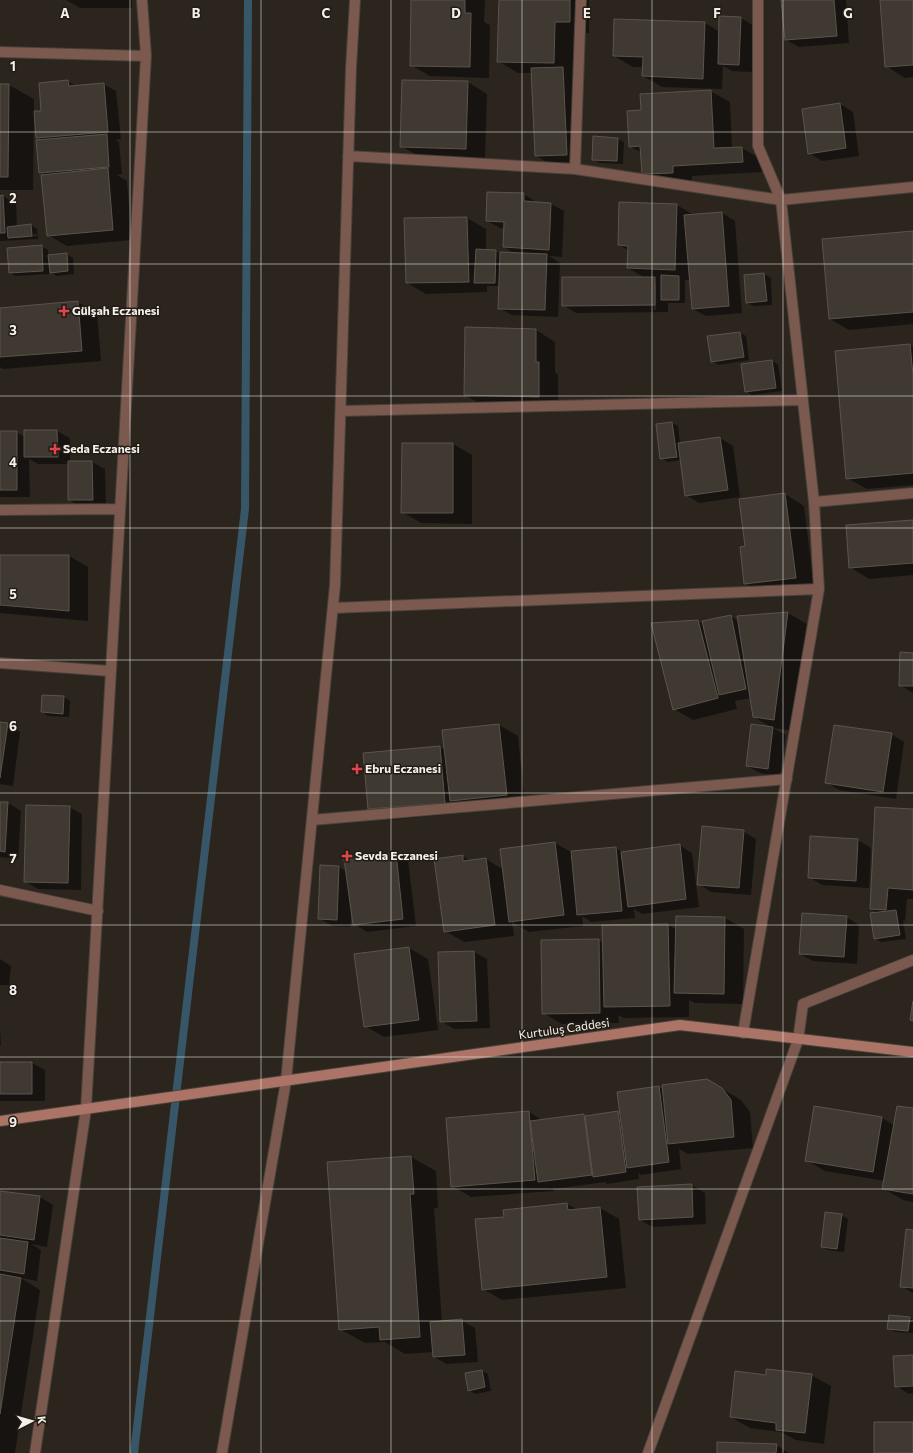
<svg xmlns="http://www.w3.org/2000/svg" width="913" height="1453" font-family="Commissioner,sans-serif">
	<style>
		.shadow { fill: #0007; fill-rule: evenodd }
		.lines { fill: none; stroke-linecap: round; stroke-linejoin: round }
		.stream { stroke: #375768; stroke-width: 8 }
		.building { fill: #3f3931; stroke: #5b544c }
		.street-casing { stroke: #47413b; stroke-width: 12 }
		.secondary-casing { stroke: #47413b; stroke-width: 12 }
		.street { stroke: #7b594f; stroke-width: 10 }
		.secondary { stroke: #ab7466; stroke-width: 10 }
		.grid { fill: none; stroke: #f4f0eb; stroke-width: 1; stroke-opacity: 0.55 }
		.health-dot { fill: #e0444e; stroke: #221c15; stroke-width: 1.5 }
		.labels { text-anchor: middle; stroke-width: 3; stroke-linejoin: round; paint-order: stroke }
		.poi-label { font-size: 12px; font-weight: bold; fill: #f4f0eb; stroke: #221c15; text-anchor: start }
		.street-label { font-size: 12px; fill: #f4f0eb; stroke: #221c15 }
		.grid-label { font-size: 13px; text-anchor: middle; font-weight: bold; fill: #f4f0eb; stroke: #221c15; stroke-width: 3; stroke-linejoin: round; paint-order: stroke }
	</style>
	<rect width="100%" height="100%" fill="#2b251e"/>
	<path class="shadow" d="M 66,0 L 132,0 L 132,8 L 80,8 Z
		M 412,0 L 485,0 L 484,22 L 490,25 L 489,78 L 430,76 L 411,65 Z
		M 500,0 L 589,0 L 589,33 L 574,32 L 573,74 L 576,75 L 580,162 L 549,163 L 536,156 L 532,73 L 518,73 L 498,61 Z
		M 782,0 L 846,0 L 849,43 L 799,47 L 786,40 Z
		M 881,0 L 913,0 L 913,77 L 905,78 L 886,66 Z
		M 741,18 L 754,26 L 752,72 L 732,71 L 723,66 L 722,89 L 662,87 L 643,76 L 643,67 L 633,67 L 614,56 L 705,23 L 720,32 Z
		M 68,81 L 76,86 L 103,84 L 116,91 L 121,139 L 115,140 L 119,142 L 122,174 L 117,175 L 127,181 L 132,240 L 67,246 L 48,235 L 45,175 L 40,172 L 42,140 L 37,137 L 35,114 L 34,114 L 33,190 L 0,190 L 0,85 L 9,85 L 34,99 L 34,112 L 42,112 Z
		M 468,82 L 487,94 L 485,159 L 420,157 L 401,146 Z
		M 710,91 L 730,102 L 732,148 L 742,148 L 761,159 L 762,172 L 692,176 L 692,183 L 662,185 L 643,174 L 642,153 L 629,146 L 642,111 Z
		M 840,104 L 853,112 L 859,156 L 822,161 L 809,153 Z
		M 618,139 L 624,142 L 623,164 L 599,163 L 593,159 Z
		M 488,193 L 524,194 L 537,203 L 551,204 L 564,211 L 562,257 L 549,256 L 560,263 L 558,317 L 512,315 L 499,308 L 500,286 L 487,286 L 487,292 L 426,294 L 407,283 L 467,218 L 486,229 L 486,251 L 496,251 L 501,254 L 515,254 L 504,247 L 505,228 L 500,228 L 487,221 Z
		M 3,196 L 16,204 L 17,227 L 31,225 L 37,229 L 38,239 L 0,241 L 0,197 ZM 37,234 L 37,236 L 18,238 L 18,236 Z
		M 620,203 L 677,205 L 695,216 L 722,213 L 735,221 L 742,313 L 706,316 L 693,309 L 690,280 L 685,280 L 685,303 L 668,303 L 668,312 L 576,313 L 563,305 L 645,278 L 628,268 L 628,250 L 619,245 ZM 654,284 L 656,284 L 656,310 L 654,310 Z
		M 913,232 L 913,324 L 849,330 L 830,319 Z
		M 41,246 L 48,250 L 48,256 L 67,254 L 73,258 L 74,274 L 57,276 L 49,271 L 49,274 L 16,276 L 10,273 Z
		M 764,274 L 771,278 L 772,305 L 754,306 L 747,303 L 745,276 Z
		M 78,302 L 97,313 L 101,361 L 3,369 L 0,367 L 0,309 Z
		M 466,329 L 536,330 L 555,342 L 555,372 L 558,375 L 558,408 L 484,406 L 465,395 Z
		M 740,333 L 746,336 L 749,360 L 718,365 L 712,361 Z
		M 910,345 L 913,347 L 913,485 L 867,489 L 847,478 Z
		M 772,361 L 778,364 L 782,391 L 752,395 L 746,391 Z
		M 672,423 L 678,426 L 680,444 L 720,438 L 733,446 L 740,497 L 699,503 L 686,495 L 681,460 L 668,462 L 661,458 Z
		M 57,431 L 70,438 L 70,462 L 92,462 L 105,469 L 106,507 L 82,507 L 69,500 L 69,464 L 38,464 L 29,459 L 30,497 L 0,497 L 0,432 L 16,432 L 25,437 Z
		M 453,444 L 472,455 L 472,524 L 421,523 L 402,512 Z
		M 785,494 L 804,506 L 814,588 L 764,594 L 745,583 L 746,547 Z
		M 913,521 L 913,575 L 869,579 L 850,567 Z
		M 0,556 L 69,556 L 88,567 L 88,621 L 0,613 Z
		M 788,613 L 807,624 L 793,731 L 773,728 L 754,717 L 751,698 L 735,701 L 737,709 L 693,720 L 674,709 L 698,621 L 704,624 L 730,616 L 739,621 L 738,617 Z
		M 913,654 L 913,693 L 900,685 Z
		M 43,696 L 64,697 L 70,701 L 69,717 L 48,716 L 42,712 Z
		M 0,723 L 7,724 L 20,732 L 13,786 L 0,784 Z
		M 499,725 L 518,736 L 525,806 L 470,812 L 463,808 L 464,813 L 388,820 L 369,809 L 440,747 L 445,750 Z
		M 773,728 L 786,735 L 780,776 L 760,773 L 747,766 Z
		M 891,734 L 904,742 L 896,799 L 839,790 L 826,782 Z
		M 0,803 L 8,803 L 21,811 L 18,859 L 0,857 Z
		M 69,807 L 82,814 L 81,890 L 38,889 L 26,882 Z
		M 913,810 L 913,899 L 907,899 L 905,921 L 903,921 L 906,939 L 881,942 L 875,938 L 878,913 L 871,909 Z
		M 743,831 L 756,839 L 751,895 L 711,892 L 698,884 Z
		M 811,837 L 858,840 L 871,848 L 869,888 L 822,885 L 809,877 Z
		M 555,843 L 571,852 L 616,848 L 623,853 L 679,845 L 692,853 L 699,907 L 642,914 L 634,909 L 635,918 L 591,922 L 582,916 L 583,926 L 529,932 L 512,922 L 514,936 L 464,942 L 445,931 L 463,856 L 471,861 L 486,859 L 504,870 Z
		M 395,854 L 408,861 L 416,926 L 367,932 L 354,924 L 352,912 L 350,927 L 332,926 L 319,918 L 321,866 L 339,867 L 347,872 Z
		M 846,917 L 859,925 L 857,964 L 813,961 L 800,954 Z
		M 725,918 L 744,929 L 743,1004 L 695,1003 L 689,1000 L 689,1017 L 624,1018 L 618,1015 L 619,1023 L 562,1024 L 543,1013 L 598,940 L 604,943 L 668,925 L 677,930 Z
		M 409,948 L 428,959 L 438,1030 L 384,1037 L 365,1026 Z
		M 474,952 L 487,959 L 490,1028 L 454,1029 L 441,1021 L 439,953 Z
		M 0,959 L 11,966 L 9,985 L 0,985 Z
		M 0,1028 L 1,1045 L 0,1045 Z
		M 0,1063 L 32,1063 L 45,1070 L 45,1101 L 0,1101 Z
		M 707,1080 L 741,1100 L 750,1112 L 753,1148 L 688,1154 L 679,1149 L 681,1169 L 641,1175 L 638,1172 L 639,1179 L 607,1184 L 605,1182 L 553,1189 L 554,1191 L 471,1197 L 452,1186 L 529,1112 L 542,1120 L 617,1112 L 621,1115 L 659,1087 L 664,1090 Z
		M 815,1107 L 882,1118 L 894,1125 L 913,1110 L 913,1202 L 903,1200 L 884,1189 L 885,1181 L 825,1171 L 806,1160 Z
		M 411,1157 L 436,1171 L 438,1208 L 434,1208 L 442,1322 L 462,1321 L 475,1328 L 478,1362 L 447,1364 L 434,1357 L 434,1352 L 405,1354 L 385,1342 L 365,1343 L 340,1329 L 328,1163 Z
		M 692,1185 L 705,1193 L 706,1224 L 653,1227 L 640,1220 Z
		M 0,1192 L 40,1197 L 53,1205 L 47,1247 L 31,1244 L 41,1250 L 37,1281 L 21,1278 L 40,1290 L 15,1453 L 0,1453 Z
		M 567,1204 L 578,1210 L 600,1208 L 619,1219 L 626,1288 L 502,1300 L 483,1289 L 505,1218 Z
		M 841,1215 L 848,1219 L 844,1252 L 828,1250 L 822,1247 Z
		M 913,1231 L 913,1293 L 901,1286 Z
		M 909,1318 L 913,1320 L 913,1333 L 895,1332 L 888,1328 Z
		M 913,1356 L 913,1393 L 909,1394 L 896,1386 Z
		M 482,1371 L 488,1374 L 491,1391 L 475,1394 L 469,1390 Z
		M 811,1375 L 831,1386 L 824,1444 L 796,1440 L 781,1432 L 750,1428 L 731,1417 L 767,1376 Z
		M 776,1445 L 789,1453 L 718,1453 Z"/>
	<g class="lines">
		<path class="stream" d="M 134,1453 L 245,509 L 248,0"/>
	</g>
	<path class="building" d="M 411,0 L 465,0 L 465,13 L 471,13 L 470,67 L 410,66 Z
		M 499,0 L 570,0 L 570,22 L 555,22 L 554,63 L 497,62 Z
		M 781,0 L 834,0 L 837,36 L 785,40 Z
		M 880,0 L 913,0 L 913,65 L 885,67 Z
		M 719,16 L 741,17 L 739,65 L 718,64 Z
		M 614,19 L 705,22 L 703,79 L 642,76 L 643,57 L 613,56 Z
		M 563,67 L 567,155 L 535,156 L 531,68 Z
		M 68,80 L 69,86 L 104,83 L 108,132 L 36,138 L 34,111 L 41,111 L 39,83 Z
		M 402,80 L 468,81 L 466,149 L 400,147 Z
		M 0,84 L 9,84 L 8,177 L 0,177 Z
		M 711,90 L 714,148 L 742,147 L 743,162 L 673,166 L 673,173 L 642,174 L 640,146 L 629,147 L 627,111 L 641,110 L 640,94 Z
		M 840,103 L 846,148 L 808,154 L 802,109 Z
		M 107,134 L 109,167 L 39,173 L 36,140 Z
		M 593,136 L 618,138 L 617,161 L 592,160 Z
		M 108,168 L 113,230 L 47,236 L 41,175 Z
		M 487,192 L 524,193 L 524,201 L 551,203 L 549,250 L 503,247 L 504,222 L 486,221 Z
		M 3,195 L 5,233 L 0,233 L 0,196 Z
		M 619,202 L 677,204 L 675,270 L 627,268 L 628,246 L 618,245 Z
		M 722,212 L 729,306 L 692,309 L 684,215 Z
		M 467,217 L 469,282 L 406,283 L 404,218 Z
		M 31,224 L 32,236 L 8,238 L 7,227 Z
		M 913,231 L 913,312 L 829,319 L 822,239 Z
		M 42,245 L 43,271 L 9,273 L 7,248 Z
		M 476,249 L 496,250 L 495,283 L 474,283 Z
		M 500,252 L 547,254 L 545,310 L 498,309 Z
		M 67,253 L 68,271 L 50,273 L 48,255 Z
		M 764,273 L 767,301 L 746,303 L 744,275 Z
		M 661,275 L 679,276 L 679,300 L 661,300 Z
		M 562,277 L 655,277 L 655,305 L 562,306 Z
		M 78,301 L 82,351 L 0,357 L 0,308 Z
		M 465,327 L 536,329 L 536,362 L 539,362 L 539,397 L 464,395 Z
		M 740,332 L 744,357 L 711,362 L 707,336 Z
		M 910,344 L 913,375 L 913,473 L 846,479 L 835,351 Z
		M 772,360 L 776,388 L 745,392 L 741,364 Z
		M 672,422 L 677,457 L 660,459 L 656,424 Z
		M 24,430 L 57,430 L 58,457 L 24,457 Z
		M 0,431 L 17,431 L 17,490 L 0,490 Z
		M 720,437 L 728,490 L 685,496 L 678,443 Z
		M 402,443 L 453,443 L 453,513 L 401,513 Z
		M 68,461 L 92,461 L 93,500 L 68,500 Z
		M 785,493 L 796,578 L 744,584 L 740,547 L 745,546 L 739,499 Z
		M 913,520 L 913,563 L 849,568 L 846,525 Z
		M 0,555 L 69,555 L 69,611 L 0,605 Z
		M 788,612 L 774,720 L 753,717 L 737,616 Z
		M 731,615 L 746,689 L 719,695 L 702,621 Z
		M 698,620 L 718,698 L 673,710 L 651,623 Z
		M 900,652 L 913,653 L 913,686 L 899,686 Z
		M 42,695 L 64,696 L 63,714 L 41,712 Z
		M 0,722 L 8,723 L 0,778 Z
		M 499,724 L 507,795 L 450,801 L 442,730 Z
		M 751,724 L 773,727 L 768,769 L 746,766 Z
		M 834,725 L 892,733 L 883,792 L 825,783 Z
		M 440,746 L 445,803 L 368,809 L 363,753 Z
		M 0,802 L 8,802 L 5,852 L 0,851 Z
		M 26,805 L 70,806 L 68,883 L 24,882 Z
		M 875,807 L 913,809 L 913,890 L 888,888 L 886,910 L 870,909 Z
		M 702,826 L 744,830 L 739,888 L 697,885 Z
		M 810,836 L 858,839 L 856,881 L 808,878 Z
		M 555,842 L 564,915 L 509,922 L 500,849 Z
		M 680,844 L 686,899 L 628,907 L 621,852 Z
		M 616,847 L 622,911 L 577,915 L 571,851 Z
		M 396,853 L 403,919 L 353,925 L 344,859 Z
		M 463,855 L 463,861 L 486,858 L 495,925 L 444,932 L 434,859 Z
		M 320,865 L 339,866 L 337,920 L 318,919 Z
		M 896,910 L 900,935 L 874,939 L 870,913 Z
		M 802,913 L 847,916 L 844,957 L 799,954 Z
		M 676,916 L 725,917 L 724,994 L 674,993 Z
		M 668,924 L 670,1006 L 604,1007 L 602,925 Z
		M 599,939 L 600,1013 L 542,1014 L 541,940 Z
		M 409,947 L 419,1020 L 364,1027 L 354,954 Z
		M 474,951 L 477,1021 L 440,1022 L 438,952 Z
		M 913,1001 L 913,1021 L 910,1020 Z
		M 0,1062 L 32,1062 L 32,1094 L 0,1094 Z
		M 707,1079 L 722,1088 L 731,1100 L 734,1137 L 668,1144 L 662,1085 Z
		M 659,1086 L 669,1162 L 627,1168 L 617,1092 Z
		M 814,1106 L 882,1117 L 873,1172 L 805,1161 Z
		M 897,1106 L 913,1108 L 913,1194 L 882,1189 Z
		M 529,1111 L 535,1180 L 451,1187 L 446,1118 Z
		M 618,1111 L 626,1172 L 593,1177 L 585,1116 Z
		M 584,1114 L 592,1175 L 538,1182 L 530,1121 Z
		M 411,1156 L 414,1194 L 410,1194 L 420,1337 L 380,1340 L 379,1327 L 339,1330 L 327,1162 Z
		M 692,1184 L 693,1217 L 639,1220 L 637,1187 Z
		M 0,1191 L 40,1196 L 34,1240 L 0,1235 Z
		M 567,1203 L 568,1210 L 600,1207 L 607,1277 L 482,1290 L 475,1219 L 504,1217 L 503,1210 Z
		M 825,1212 L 842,1214 L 837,1249 L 821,1247 Z
		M 906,1229 L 913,1230 L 913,1288 L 900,1287 Z
		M 0,1238 L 28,1242 L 24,1274 L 0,1270 Z
		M 0,1274 L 21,1278 L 0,1414 Z
		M 889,1315 L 910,1317 L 908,1331 L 887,1329 Z
		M 462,1319 L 465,1355 L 433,1357 L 430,1322 Z
		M 913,1355 L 913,1386 L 895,1387 L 893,1356 Z
		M 766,1369 L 812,1374 L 805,1433 L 776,1430 L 776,1423 L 730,1417 L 735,1371 L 766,1375 Z
		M 482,1370 L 485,1387 L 468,1391 L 465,1373 Z
		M 874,1422 L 913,1422 L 913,1453 L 874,1453 Z
		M 717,1442 L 777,1444 L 776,1453 L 717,1453 Z"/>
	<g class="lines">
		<g class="street-casing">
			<path id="street" d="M 0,52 L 146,56
				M 348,156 L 575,169 L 781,200 L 913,187
				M 575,169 L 581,0
				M 341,411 L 803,400
				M 814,502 L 913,493
				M 0,510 L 119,509
				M 333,608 L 819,589
				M 0,663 L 110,671
				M 312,820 L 787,779
				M 0,890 L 98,911
				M 743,1033 L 819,589 L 814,502 L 781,200 L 758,146 L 758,0
				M 35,1453 L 86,1109 L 146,56 L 142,0
				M 222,1453 L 286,1081 L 335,585 L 351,68 L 355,0
				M 648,1453 L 798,1040 L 803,1004 L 913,960"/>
		</g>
		<g class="secondary-casing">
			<path id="secondary" d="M 0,1121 L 680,1025 L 913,1052"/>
		</g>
		<use href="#street" class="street"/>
		<use href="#secondary" class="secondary"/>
	</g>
	<path class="grid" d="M 130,0 L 130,1453M 261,0 L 261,1453M 391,0 L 391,1453M 522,0 L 522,1453M 652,0 L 652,1453M 783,0 L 783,1453M 0,132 L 913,132M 0,264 L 913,264M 0,396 L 913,396M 0,528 L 913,528M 0,660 L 913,660M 0,793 L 913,793M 0,925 L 913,925M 0,1057 L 913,1057M 0,1189 L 913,1189M 0,1321 L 913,1321"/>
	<g class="health-dot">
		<path d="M62 305h4v4h4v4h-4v4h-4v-4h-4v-4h4z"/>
		<path d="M53 443h4v4h4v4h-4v4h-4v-4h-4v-4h4z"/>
		<path d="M355 763h4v4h4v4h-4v4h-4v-4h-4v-4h4z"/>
		<path d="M345 850h4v4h4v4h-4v4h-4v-4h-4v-4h4z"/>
	</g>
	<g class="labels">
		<g class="poi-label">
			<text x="72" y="315">Gülşah Eczanesi</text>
			<text x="63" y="453">Seda Eczanesi</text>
			<text x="365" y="773">Ebru Eczanesi</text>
			<text x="355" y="860">Sevda Eczanesi</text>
		</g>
		<g class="street-label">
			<text transform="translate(564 1029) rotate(-8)" y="4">Kurtuluş Caddesi</text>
		</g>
	</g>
	<g class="grid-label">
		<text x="65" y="18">A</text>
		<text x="196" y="18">B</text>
		<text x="326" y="18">C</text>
		<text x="456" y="18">D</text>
		<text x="587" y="18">E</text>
		<text x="717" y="18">F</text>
		<text x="848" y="18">G</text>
		<text x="13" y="71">1</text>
		<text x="13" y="203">2</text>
		<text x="13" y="335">3</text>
		<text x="13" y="467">4</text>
		<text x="13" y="599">5</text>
		<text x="13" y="731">6</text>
		<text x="13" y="863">7</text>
		<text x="13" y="995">8</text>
		<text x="13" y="1127">9</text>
	</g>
	<g transform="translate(32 1421) rotate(84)" stroke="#221c15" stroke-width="3" paint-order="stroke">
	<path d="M0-3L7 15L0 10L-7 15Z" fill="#f4f0eb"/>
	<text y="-6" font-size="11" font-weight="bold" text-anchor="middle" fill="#f4f0eb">K</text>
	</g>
</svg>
